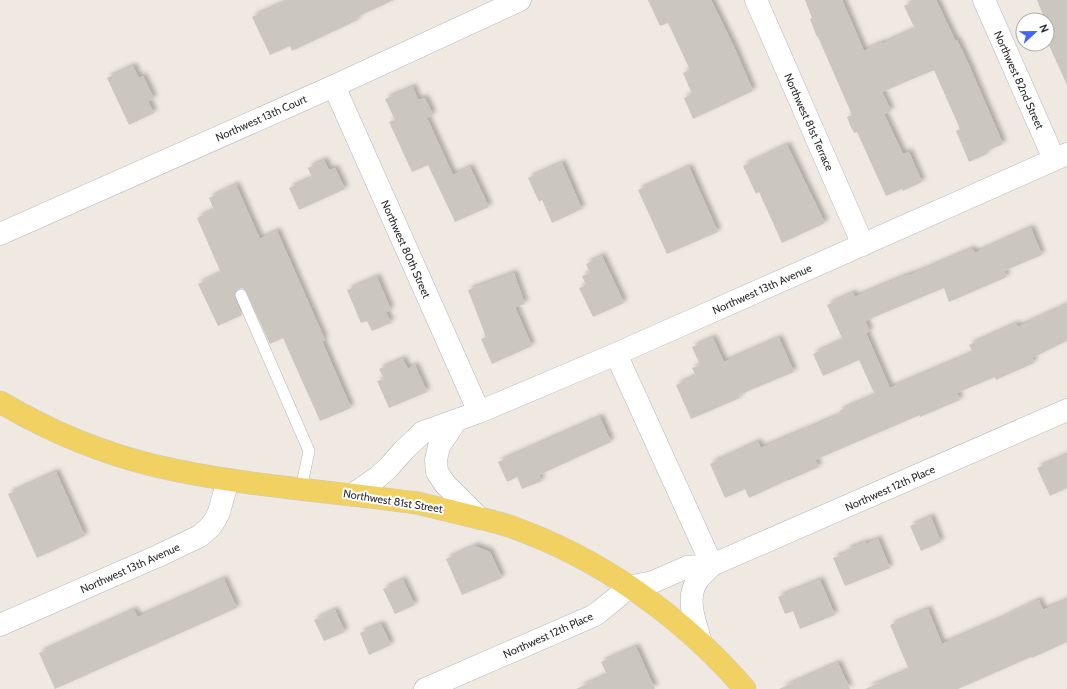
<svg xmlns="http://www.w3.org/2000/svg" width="1067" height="689" font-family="Cabin,sans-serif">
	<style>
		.building { fill: #cbc7bf; filter: url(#shadow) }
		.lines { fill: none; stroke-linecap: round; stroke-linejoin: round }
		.lane-casing { stroke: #b4b7c1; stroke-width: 12 }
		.street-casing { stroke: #b4b7c1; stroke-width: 23 }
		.primary-casing { stroke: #c9c9c9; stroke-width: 23 }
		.lane { stroke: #fff; stroke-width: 11 }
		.street { stroke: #fff; stroke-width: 22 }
		.primary { stroke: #f2d163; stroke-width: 22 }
		.labels { text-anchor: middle; stroke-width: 4; stroke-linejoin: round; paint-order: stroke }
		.street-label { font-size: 11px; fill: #2e2e2e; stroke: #fff }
	</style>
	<defs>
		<filter id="shadow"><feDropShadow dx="3.5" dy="-3.5" stdDeviation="2" flood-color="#0004"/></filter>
	</defs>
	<rect width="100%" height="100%" fill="#efe9e1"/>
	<path class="building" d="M 290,0 L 394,0 L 357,17 L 358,20 L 292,51 L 290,46 L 270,55 L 252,17 Z
		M 648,0 L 711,0 L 735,49 L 753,91 L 693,119 L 684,98 L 692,94 L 683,73 L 690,70 L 668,23 L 660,26 Z
		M 805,0 L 842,0 L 864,51 L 881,43 L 882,44 L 915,29 L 904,6 L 916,0 L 936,0 L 955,40 L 957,40 L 968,63 L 1003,144 L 987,151 L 987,154 L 969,162 L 956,131 L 960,129 L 934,70 L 882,92 L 891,111 L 884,114 L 903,154 L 909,152 L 922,182 L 903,191 L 902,189 L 886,196 L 857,132 L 854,133 L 850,125 L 847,117 L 852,115 L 818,37 L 817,37 L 810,19 L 812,18 Z
		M 1037,0 L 1067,0 L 1067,85 L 1047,41 L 1047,20 L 1045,20 Z
		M 133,66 L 139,78 L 143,76 L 154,99 L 148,101 L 154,113 L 129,125 L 107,78 Z
		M 413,87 L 418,100 L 425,98 L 433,115 L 427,118 L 453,175 L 470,167 L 489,207 L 455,222 L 428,165 L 412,172 L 389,122 L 395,120 L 385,99 Z
		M 787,145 L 825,223 L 782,243 L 759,192 L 756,194 L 743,166 Z
		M 324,160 L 329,170 L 335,168 L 345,189 L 299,210 L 289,188 L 312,178 L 308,168 Z
		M 562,163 L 582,209 L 552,223 L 542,200 L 539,202 L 528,178 Z
		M 689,167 L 718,232 L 667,254 L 638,190 Z
		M 236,185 L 260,239 L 277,231 L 325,340 L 322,341 L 351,408 L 320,421 L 283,338 L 270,344 L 245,290 L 242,288 L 239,288 L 236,291 L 234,294 L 235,298 L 242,315 L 218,326 L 198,284 L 221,273 L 197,218 L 214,210 L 209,198 Z
		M 1031,228 L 1042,255 L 1004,271 L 1007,277 L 949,302 L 944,288 L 865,321 L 870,331 L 866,333 L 890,388 L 973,353 L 969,345 L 1016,324 L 1018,327 L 1067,305 L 1067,341 L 1032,358 L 1034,363 L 996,380 L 995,377 L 957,393 L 960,400 L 920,417 L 920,415 L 815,460 L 819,467 L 789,480 L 788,480 L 749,498 L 745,489 L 725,498 L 710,464 L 758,442 L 761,448 L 840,415 L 839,411 L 875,395 L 859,360 L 823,376 L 813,354 L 843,340 L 827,305 L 853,293 L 855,297 L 910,274 L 911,275 L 972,249 L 975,253 Z
		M 602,256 L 624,303 L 593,317 L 579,288 L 586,285 L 582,276 L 590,273 L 586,264 Z
		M 514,273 L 525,304 L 515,307 L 532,346 L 492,364 L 481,339 L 486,337 L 468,290 Z
		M 377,277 L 391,310 L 386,312 L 391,323 L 372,331 L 367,321 L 361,323 L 347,290 Z
		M 713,338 L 724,362 L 779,338 L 794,372 L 739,395 L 740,398 L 691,419 L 676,385 L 696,376 L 692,368 L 700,365 L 692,347 Z
		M 403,359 L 408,369 L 415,365 L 427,392 L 389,408 L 377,381 L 384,379 L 379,369 Z
		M 600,417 L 611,442 L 539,475 L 542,481 L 522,489 L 517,477 L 507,482 L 498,462 Z
		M 1067,455 L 1067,488 L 1050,496 L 1037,468 Z
		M 56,472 L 85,536 L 37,558 L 8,494 Z
		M 931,517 L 941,542 L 921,551 L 910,526 Z
		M 878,539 L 890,568 L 845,586 L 833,558 L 847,553 L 846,550 L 866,542 L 866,544 Z
		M 475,546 L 490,552 L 502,578 L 462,595 L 446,559 Z
		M 224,579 L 237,608 L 55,689 L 39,653 L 134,610 L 138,617 Z
		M 403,580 L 415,605 L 395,614 L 383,589 Z
		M 820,580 L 835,615 L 800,629 L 793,611 L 785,614 L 778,597 Z
		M 1039,600 L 1043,610 L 1067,600 L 1067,642 L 1032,658 L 1031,657 L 958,689 L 865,689 L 909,670 L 890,625 L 928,609 L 942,644 L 998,620 Z
		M 335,610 L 345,632 L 324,641 L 314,620 Z
		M 381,624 L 391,645 L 369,655 L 360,633 Z
		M 636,647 L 655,689 L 576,689 L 607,675 L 601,662 Z
		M 838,663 L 850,689 L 779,689 Z"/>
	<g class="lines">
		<g class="lane-casing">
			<path id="lane" d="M 241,295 L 309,451 L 301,489"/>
		</g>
		<g class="street-casing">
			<path id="street" d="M 756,0 L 863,245
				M 984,0 L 1054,159
				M 334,86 L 479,412
				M 0,234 L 334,86 L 520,0
				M 616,354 L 712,565
				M 456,421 L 439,446 L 436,460 L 437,472 L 445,484 L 479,518
				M 352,495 L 378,477 L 388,468 L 404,450 L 423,432 L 479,412 L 616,354 L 1067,154
				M 0,625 L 158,556 L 200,536 L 210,527 L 215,520 L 219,512 L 228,480
				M 701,643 C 696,624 685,600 697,581 C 701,575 707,570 712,565
				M 425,689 L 593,616 L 599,612 L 615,599 L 629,587 L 653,582 L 687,567 L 712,565 L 1067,410"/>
		</g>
		<g class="primary-casing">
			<path id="primary" d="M 0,402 C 49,431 101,453 156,466 C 242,486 331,491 417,503 C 438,508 459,513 479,518 C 489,520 499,523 509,526 C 600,558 682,616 745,689"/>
		</g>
		<use href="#lane" class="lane"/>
		<use href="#street" class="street"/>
		<use href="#primary" class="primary"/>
	</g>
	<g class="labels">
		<g class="street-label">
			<text transform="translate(1019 80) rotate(66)" y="4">Northwest 82nd Street</text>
			<text transform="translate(261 118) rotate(-24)" y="4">Northwest 13th Court</text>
			<text transform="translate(809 122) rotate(66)" y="4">Northwest 81st Terrace</text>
			<text transform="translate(406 249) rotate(66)" y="4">Northwest 80th Street</text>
			<text transform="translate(762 289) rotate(-24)" y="4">Northwest 13th Avenue</text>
			<text transform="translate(890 488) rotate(-24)" y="4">Northwest 12th Place</text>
			<text transform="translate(393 501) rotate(9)" y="4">Northwest 81st Street</text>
			<text transform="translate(130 568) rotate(-24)" y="4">Northwest 13th Avenue</text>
			<text transform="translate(548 635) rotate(-24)" y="4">Northwest 12th Place</text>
		</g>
	</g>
	<g transform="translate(1035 32) rotate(68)"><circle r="19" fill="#ffffff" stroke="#ababab"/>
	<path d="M0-3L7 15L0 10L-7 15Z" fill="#4264fb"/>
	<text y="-6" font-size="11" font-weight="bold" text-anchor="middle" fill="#2e2e2e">N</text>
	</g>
</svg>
